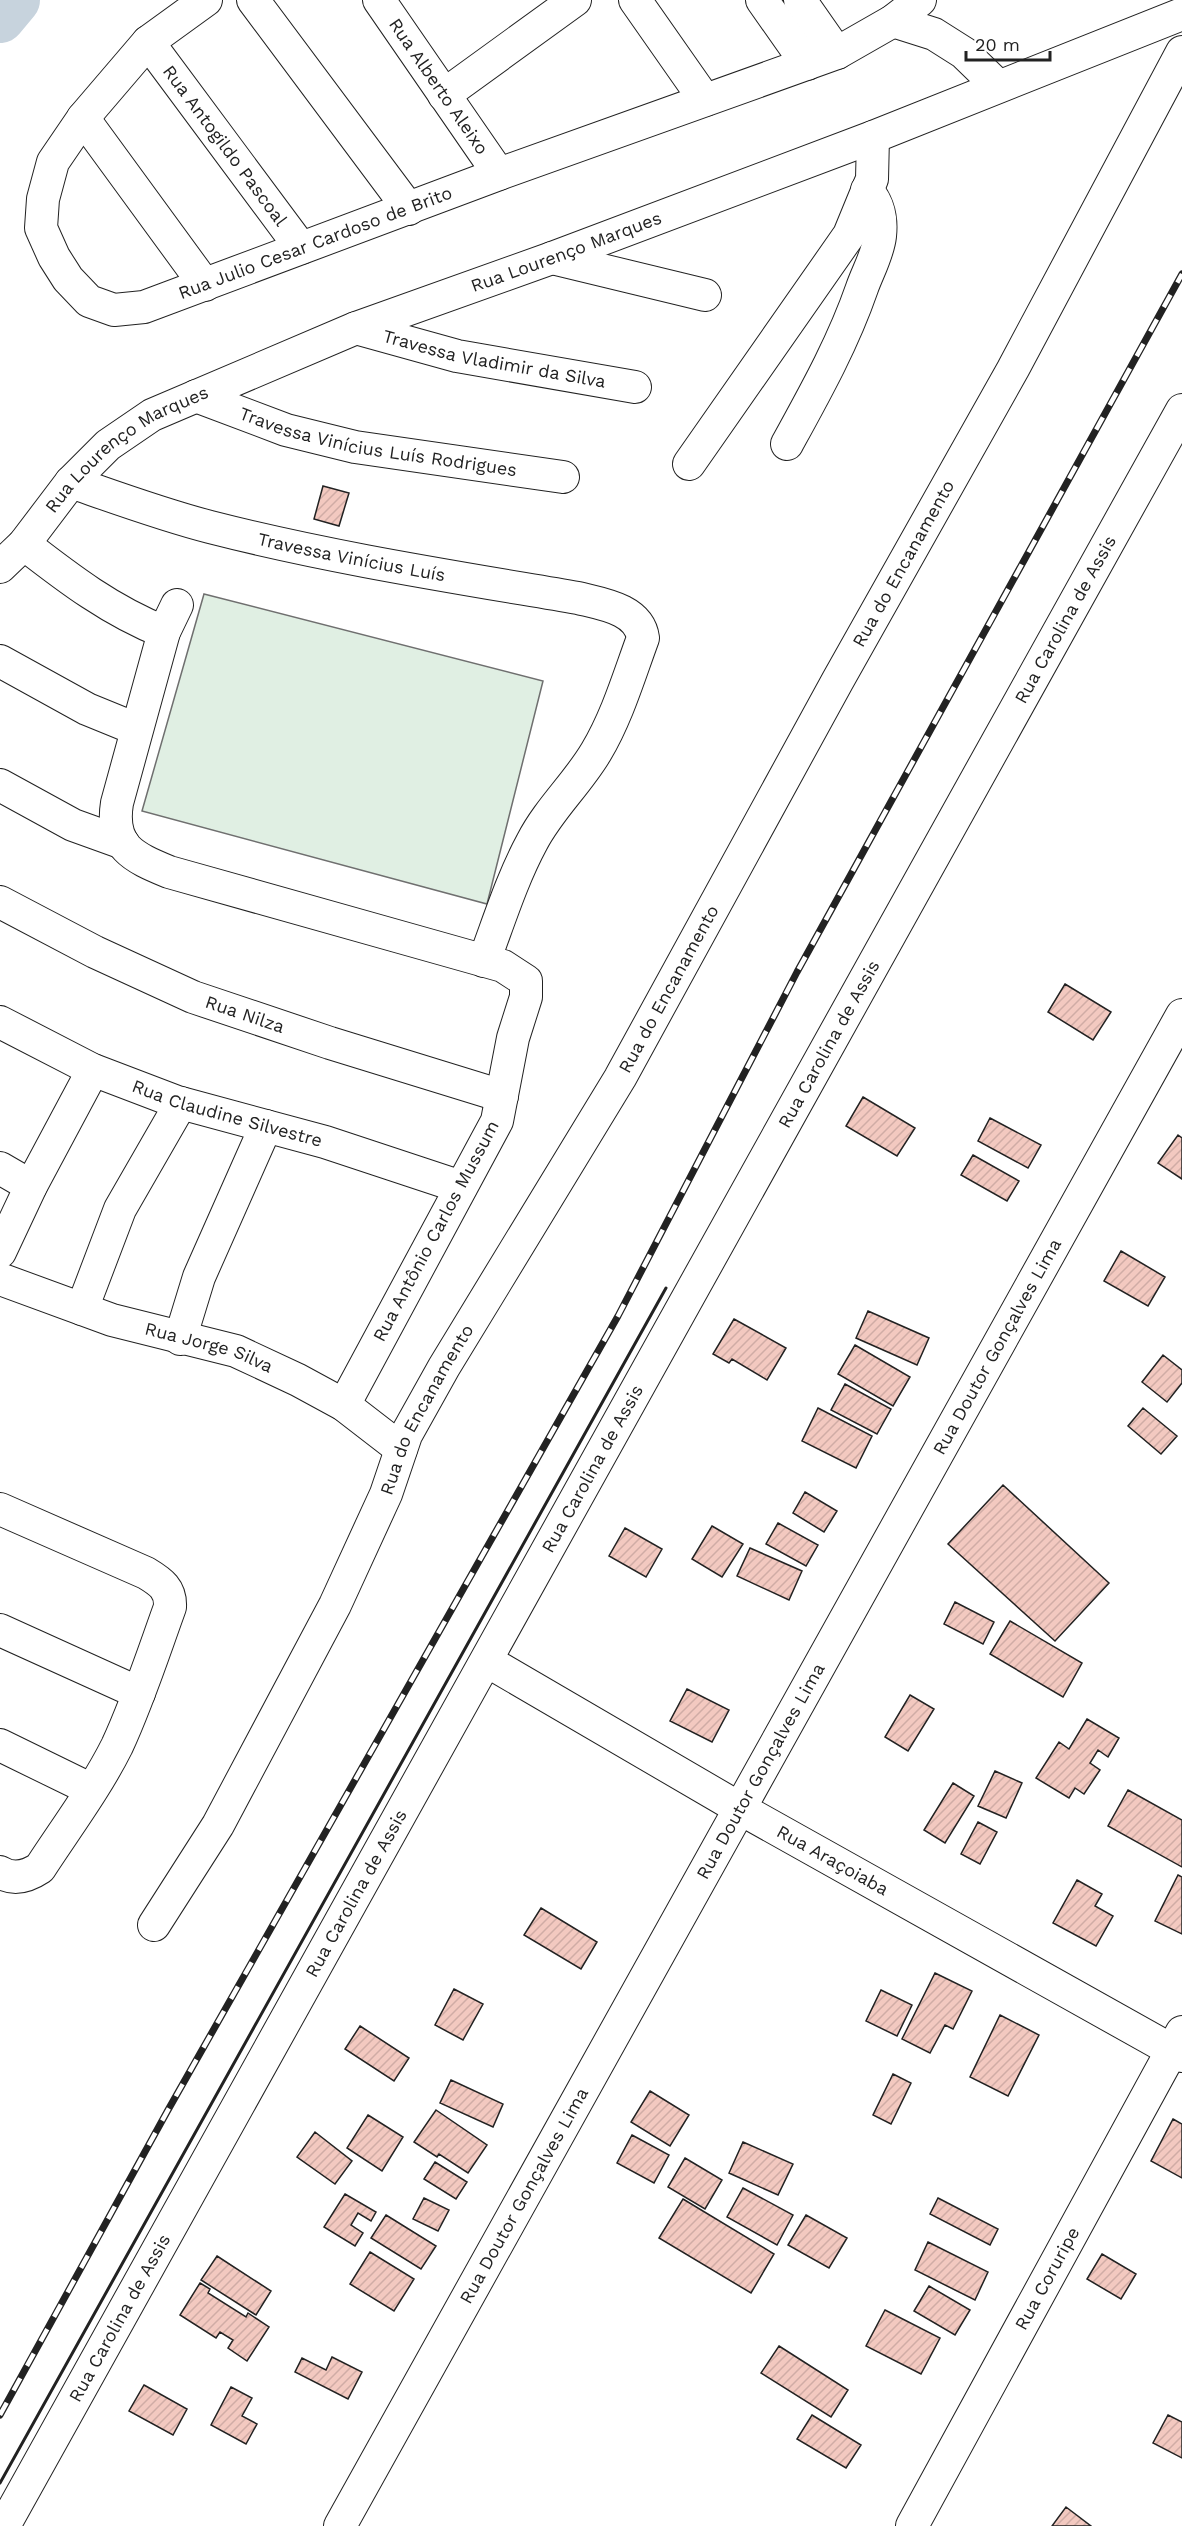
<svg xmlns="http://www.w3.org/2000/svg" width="1182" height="2526" font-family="'Work Sans',sans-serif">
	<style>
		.green { fill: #e0efe3; stroke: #6f6f6f; stroke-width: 1.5 }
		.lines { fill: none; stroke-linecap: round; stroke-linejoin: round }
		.river { stroke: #c7d3dd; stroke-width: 50 }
		.building { fill: url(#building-hatch); stroke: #222; stroke-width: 1.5 }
		.minor-casing { stroke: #222; stroke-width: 34 }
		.minor { stroke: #fff; stroke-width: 32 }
		.rail-casing { stroke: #222; stroke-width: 7 }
		.rail { stroke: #fff; stroke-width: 4.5; stroke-dasharray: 14; stroke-linecap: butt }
		.wall { stroke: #222; stroke-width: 3 }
		.labels { text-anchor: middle; stroke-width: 4.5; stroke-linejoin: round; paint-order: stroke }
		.street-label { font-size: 18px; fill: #222; stroke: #fff }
	</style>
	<defs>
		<pattern id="building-hatch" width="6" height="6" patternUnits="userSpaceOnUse" patternTransform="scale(1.5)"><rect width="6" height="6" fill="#f3c9c0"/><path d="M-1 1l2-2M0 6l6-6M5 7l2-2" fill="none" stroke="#d0aca5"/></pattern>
	</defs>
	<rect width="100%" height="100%" fill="#fff"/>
	<path class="green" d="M 204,594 L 543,681 L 487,904 L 142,811 Z"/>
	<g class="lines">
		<path class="river" d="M 0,18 L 15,0"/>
	</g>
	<path class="building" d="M 323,486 L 349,493 L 339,526 L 314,519 Z
		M 1065,984 L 1111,1012 L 1093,1040 L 1048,1012 Z
		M 863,1097 L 915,1128 L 897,1156 L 846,1126 Z
		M 990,1118 L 1041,1145 L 1028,1168 L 978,1141 Z
		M 1178,1135 L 1182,1138 L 1182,1179 L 1158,1163 Z
		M 973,1155 L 1019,1181 L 1007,1201 L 961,1175 Z
		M 1121,1251 L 1165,1277 L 1148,1306 L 1104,1281 Z
		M 868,1311 L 929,1338 L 917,1365 L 856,1338 Z
		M 734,1319 L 786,1348 L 767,1380 L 732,1359 L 729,1363 L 713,1354 Z
		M 855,1345 L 910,1377 L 893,1406 L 838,1374 Z
		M 1163,1355 L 1182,1370 L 1182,1383 L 1167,1402 L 1142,1382 Z
		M 845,1384 L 891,1409 L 877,1434 L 831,1410 Z
		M 818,1408 L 872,1436 L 856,1468 L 802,1441 Z
		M 1143,1408 L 1177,1436 L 1161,1454 L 1128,1426 Z
		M 1003,1485 L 1109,1583 L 1055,1641 L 948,1544 Z
		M 805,1492 L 837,1511 L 824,1532 L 793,1513 Z
		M 778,1523 L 818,1545 L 806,1566 L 766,1544 Z
		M 712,1526 L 743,1544 L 722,1577 L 692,1559 Z
		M 625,1528 L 662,1549 L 646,1577 L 609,1556 Z
		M 750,1548 L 802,1571 L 789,1600 L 737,1576 Z
		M 955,1602 L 994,1622 L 983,1644 L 944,1624 Z
		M 1010,1621 L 1082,1663 L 1063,1697 L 990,1654 Z
		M 687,1689 L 729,1710 L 712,1742 L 670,1721 Z
		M 910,1695 L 934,1709 L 908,1751 L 885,1737 Z
		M 1087,1719 L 1119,1738 L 1108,1757 L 1098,1750 L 1090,1763 L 1100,1770 L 1084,1794 L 1075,1788 L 1069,1798 L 1036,1778 L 1059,1742 L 1069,1749 Z
		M 995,1771 L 1022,1783 L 1006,1818 L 978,1806 Z
		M 953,1783 L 974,1796 L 945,1843 L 924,1830 Z
		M 1128,1790 L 1182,1820 L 1182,1867 L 1108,1826 Z
		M 978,1822 L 997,1832 L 980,1864 L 961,1854 Z
		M 1178,1875 L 1182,1877 L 1182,1934 L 1155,1921 Z
		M 1077,1880 L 1102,1894 L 1095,1906 L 1113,1916 L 1096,1946 L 1053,1923 Z
		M 541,1908 L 597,1942 L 581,1969 L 524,1935 Z
		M 935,1973 L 972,1991 L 953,2029 L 945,2025 L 930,2053 L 902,2039 Z
		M 454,1989 L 483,2004 L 463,2040 L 435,2025 Z
		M 881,1990 L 912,2005 L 897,2036 L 866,2021 Z
		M 1000,2015 L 1039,2035 L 1008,2096 L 970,2077 Z
		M 360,2026 L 409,2058 L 394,2081 L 345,2049 Z
		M 893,2074 L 911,2083 L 891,2124 L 873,2115 Z
		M 451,2080 L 503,2104 L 493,2127 L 440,2103 Z
		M 650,2091 L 689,2115 L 670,2146 L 631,2122 Z
		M 436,2110 L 487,2145 L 468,2173 L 439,2154 L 437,2157 L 414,2142 Z
		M 368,2115 L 403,2137 L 382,2171 L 347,2148 Z
		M 1173,2119 L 1182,2124 L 1182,2178 L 1151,2161 Z
		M 315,2132 L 352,2161 L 335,2184 L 297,2157 Z
		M 632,2135 L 669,2155 L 654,2183 L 617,2163 Z
		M 743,2142 L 793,2164 L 778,2195 L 729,2173 Z
		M 685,2158 L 722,2180 L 705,2209 L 668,2187 Z
		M 435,2162 L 467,2182 L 456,2199 L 424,2179 Z
		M 743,2188 L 793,2215 L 777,2245 L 727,2217 Z
		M 345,2194 L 376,2212 L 371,2221 L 358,2213 L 351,2225 L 363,2233 L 355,2246 L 324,2227 Z
		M 424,2198 L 449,2210 L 438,2231 L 413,2219 Z
		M 938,2198 L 998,2229 L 990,2245 L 930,2214 Z
		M 683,2199 L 774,2254 L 751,2293 L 659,2238 Z
		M 386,2215 L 436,2246 L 421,2269 L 371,2238 Z
		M 806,2215 L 847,2238 L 829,2268 L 788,2245 Z
		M 928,2242 L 988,2272 L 975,2300 L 915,2270 Z
		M 370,2252 L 414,2279 L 394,2311 L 350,2284 Z
		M 1102,2254 L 1136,2274 L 1121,2299 L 1087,2279 Z
		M 217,2256 L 271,2291 L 256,2315 L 201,2280 Z
		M 200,2283 L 210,2289 L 208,2293 L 246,2317 L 248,2313 L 269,2327 L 247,2361 L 228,2348 L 233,2340 L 220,2332 L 216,2338 L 180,2315 Z
		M 929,2286 L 970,2310 L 955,2335 L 914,2311 Z
		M 885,2310 L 940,2338 L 921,2374 L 866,2346 Z
		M 779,2346 L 848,2390 L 831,2417 L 761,2373 Z
		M 332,2357 L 362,2372 L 348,2399 L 295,2372 L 302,2358 L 326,2370 Z
		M 144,2385 L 187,2409 L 173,2435 L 129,2411 Z
		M 231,2387 L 252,2398 L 242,2416 L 257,2424 L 246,2444 L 211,2425 Z
		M 812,2415 L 861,2445 L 846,2468 L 797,2439 Z
		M 1168,2415 L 1182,2422 L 1182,2458 L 1153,2443 Z
		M 1066,2507 L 1091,2526 L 1052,2526 Z"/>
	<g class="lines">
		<g class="minor-casing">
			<g id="minor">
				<path id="s1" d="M 206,0 L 148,42 L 83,118 L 53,162 L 43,199 L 41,228 L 54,257 L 68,279 L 89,301 L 114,310 L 144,307 L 499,174 L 837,53 L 893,21 L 920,0"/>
				<path d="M 253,0 L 409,209"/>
				<path id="s2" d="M 379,0 L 499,174"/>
				<path d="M 635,0 L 705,100"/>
				<path d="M 762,0 L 807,64"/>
				<path d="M 800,0 L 837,53"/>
				<path d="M 893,21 L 934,34 L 964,53 L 998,86"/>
				<path id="s3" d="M 148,42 L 301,248"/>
				<path d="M 444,95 L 575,0"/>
				<path d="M 83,118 L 205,285"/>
				<path d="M 552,258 L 705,295"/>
				<path id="s4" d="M 356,328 L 457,356 L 635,387"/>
				<path id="s5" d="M 196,396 L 286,430 L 355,447 L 563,477"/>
				<path d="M 787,444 C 815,393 843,343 862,288 C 868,271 878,254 880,236 C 882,218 879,204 867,190"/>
				<path d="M 689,464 L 849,235 L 872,179 L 873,137"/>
				<path id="s6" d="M 71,482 C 117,498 163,515 210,527 C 331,558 455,577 578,598 C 602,604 639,609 643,638 C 629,676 617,717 596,752 C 577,784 549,809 532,842 C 512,879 499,921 484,961"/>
				<path d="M 24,544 C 69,579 111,611 164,632"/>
				<path id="s7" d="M 0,567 L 24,544 L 71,482 L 108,445 L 152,415 L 356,328 L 552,258 L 873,137 L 1182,14"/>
				<path d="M 177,605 L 164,632 L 117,803 C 110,847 133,857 169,872 L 503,966 L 526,981 L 526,997 L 513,1038 L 497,1121 L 344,1405"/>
				<path d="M 0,661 L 87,709 L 136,729"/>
				<path d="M 0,785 L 73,825 L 123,843"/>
				<path id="s8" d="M 0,902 L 95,952 L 193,997 L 330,1043 L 502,1096"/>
				<path id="s9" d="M 0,1022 L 93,1070 L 177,1102 L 325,1142 L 461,1187"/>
				<path d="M 0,1168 L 31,1186"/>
				<path d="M 0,1252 L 31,1186 L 93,1070"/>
				<path id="s10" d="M 0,1279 L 112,1320 L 236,1351 L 298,1380 L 344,1405 L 401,1449"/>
				<path d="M 82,1309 L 120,1209 L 181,1103"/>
				<path d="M 180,1339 L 199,1277 L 266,1126"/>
				<path d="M 0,1509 L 146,1573 C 161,1582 171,1589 170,1607 C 153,1654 138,1701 117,1746 C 96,1788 66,1828 40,1868 C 28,1876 14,1881 0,1872"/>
				<path d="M 0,1630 L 139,1693"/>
				<path id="s11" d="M 487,1661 L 739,1808 L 1182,2056"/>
				<path d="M 0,1745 L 90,1789"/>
				<path id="s12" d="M 154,1925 L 218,1825 L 335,1605 L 386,1494 L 406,1435 L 444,1367 L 620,1078 L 838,680 L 1013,369 L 1182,52"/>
				<path id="s13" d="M 4,2526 L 1182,410"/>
				<path id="s14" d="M 340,2526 L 1182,1015"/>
				<path id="s15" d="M 912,2526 L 1182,2032"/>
			</g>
		</g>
		<use href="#minor" class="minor"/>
		<g class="rail-casing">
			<path id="rail" d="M 0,2415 L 168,2110 L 618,1316 L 797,972 L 1182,274"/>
		</g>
		<use href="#rail" class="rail"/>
		<path class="wall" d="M 0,2483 L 666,1288"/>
	</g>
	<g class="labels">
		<g class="street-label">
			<text dy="6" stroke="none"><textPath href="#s2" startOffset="105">Rua Alberto Aleixo</textPath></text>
			<text dy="6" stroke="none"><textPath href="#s3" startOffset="129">Rua Antogildo Pascoal</textPath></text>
			<text dy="6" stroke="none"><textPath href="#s1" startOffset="620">Rua Julio Cesar Cardoso de Brito</textPath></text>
			<text dy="6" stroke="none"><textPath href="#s7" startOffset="662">Rua Lourenço Marques</textPath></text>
			<text dy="6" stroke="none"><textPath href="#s4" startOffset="142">Travessa Vladimir da Silva</textPath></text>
			<text dy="6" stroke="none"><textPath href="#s5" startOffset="189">Travessa Vinícius Luís Rodrigues</textPath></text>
			<text dy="6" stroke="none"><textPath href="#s7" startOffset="176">Rua Lourenço Marques</textPath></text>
			<text dy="6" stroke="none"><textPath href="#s6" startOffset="291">Travessa Vinícius Luís</textPath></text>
			<text dy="6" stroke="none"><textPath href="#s12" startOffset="1556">Rua do Encanamento</textPath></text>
			<text dy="6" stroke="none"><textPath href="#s13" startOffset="2182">Rua Carolina de Assis</textPath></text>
			<text dy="6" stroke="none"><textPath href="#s12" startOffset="1070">Rua do Encanamento</textPath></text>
			<text dy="6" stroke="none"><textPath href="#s8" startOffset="270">Rua Nilza</textPath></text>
			<text dy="6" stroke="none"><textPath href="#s13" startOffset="1696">Rua Carolina de Assis</textPath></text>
			<text dy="6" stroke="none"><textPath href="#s9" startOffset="246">Rua Claudine Silvestre</textPath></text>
			<text transform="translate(436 1231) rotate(-62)" y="6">Rua Antônio Carlos Mussum</text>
			<text dy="6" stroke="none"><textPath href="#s14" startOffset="1350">Rua Doutor Gonçalves Lima</textPath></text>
			<text dy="6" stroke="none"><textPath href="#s10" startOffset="220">Rua Jorge Silva</textPath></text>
			<text dy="6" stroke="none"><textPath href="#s12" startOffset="584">Rua do Encanamento</textPath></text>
			<text dy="6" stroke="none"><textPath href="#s13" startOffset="1210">Rua Carolina de Assis</textPath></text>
			<text dy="6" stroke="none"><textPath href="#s14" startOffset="864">Rua Doutor Gonçalves Lima</textPath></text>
			<text dy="6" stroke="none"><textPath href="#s11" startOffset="399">Rua Araçoiaba</textPath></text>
			<text dy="6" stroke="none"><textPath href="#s13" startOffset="724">Rua Carolina de Assis</textPath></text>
			<text dy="6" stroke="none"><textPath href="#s14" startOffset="378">Rua Doutor Gonçalves Lima</textPath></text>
			<text dy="6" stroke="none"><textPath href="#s15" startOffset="282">Rua Coruripe</textPath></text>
			<text dy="6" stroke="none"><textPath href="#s13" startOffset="238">Rua Carolina de Assis</textPath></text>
		</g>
	</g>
	<path d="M966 51v9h84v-9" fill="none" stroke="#222222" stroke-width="3"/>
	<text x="975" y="51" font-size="18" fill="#222222" stroke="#ffffff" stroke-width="4.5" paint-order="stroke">20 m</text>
</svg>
